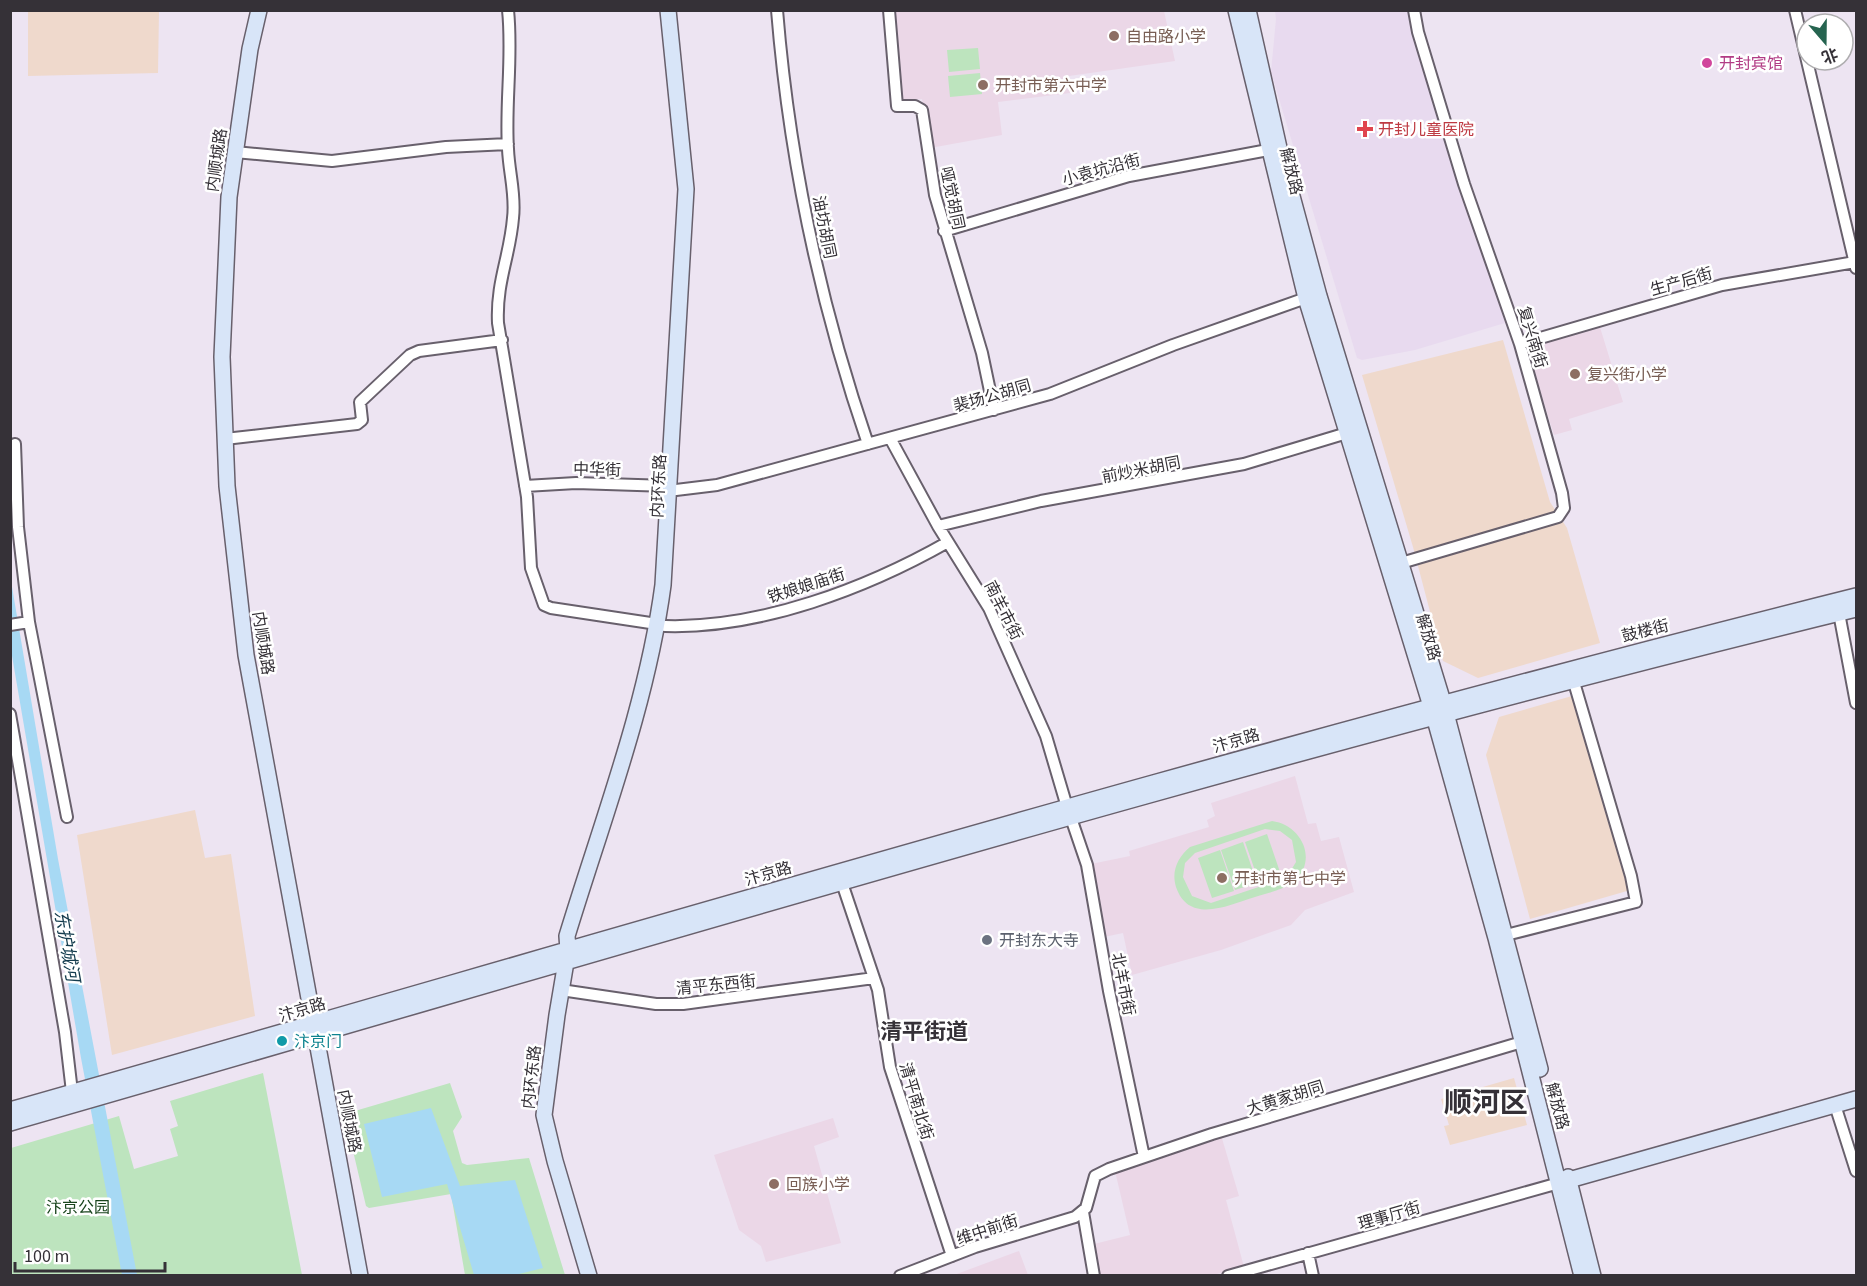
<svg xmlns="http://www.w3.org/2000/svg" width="1867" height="1286" font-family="'Source Sans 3','Noto Sans SC',sans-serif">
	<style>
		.commercial { fill: #efd9cc }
		.built { fill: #e8daef }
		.education { fill: #ebd7e7 }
		.green { fill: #bde4be; fill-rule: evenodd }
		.water { fill: #a7d9f4 }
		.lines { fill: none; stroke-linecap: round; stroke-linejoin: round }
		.street-casing { stroke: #68606c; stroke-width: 14 }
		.secondary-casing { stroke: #68606c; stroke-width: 18 }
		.street { stroke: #fff; stroke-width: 10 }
		.secondary { stroke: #d8e5f8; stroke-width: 15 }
		.education-dot { fill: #8d6e63; stroke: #fff; stroke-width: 2 }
		.hotel-dot { fill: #d1479c; stroke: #fff; stroke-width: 2 }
		.health-dot { fill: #e0444e; stroke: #fff; stroke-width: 2 }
		.worship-dot { fill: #6b7280; stroke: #fff; stroke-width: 2 }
		.culture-dot { fill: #0f9aa8; stroke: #fff; stroke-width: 2 }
		.labels { text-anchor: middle; stroke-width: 5; stroke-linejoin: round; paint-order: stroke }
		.education-label { font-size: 16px; fill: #785e54; stroke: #fff; text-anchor: start }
		.hotel-label { font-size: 16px; fill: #b23c85; stroke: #fff; text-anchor: start }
		.health-label { font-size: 16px; fill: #be3a42; stroke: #fff; text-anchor: start }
		.street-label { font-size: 16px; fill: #353137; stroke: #fff }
		.worship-label { font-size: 16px; fill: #5b616d; stroke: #fff; text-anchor: start }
		.culture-label { font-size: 16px; fill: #0d838f; stroke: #fff; text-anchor: start }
		.park-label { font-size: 16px; fill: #18441c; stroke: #fff }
		.water-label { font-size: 18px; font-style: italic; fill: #143c4e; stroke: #fff }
		.district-label { font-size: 22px; font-weight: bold; fill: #353137; stroke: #fff }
		.town-label { font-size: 28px; font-weight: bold; fill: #353137; stroke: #fff }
	</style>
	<rect width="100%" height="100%" fill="#ede4f2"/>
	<path class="commercial" d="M 28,11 L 159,11 L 158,73 L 28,76 Z
		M 1503,340 L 1550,502 L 1567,528 L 1600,643 L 1478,678 L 1443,661 L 1413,547 L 1362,375 Z
		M 1572,696 L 1627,873 L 1627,891 L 1530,919 L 1486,755 L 1499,717 Z
		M 195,810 L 205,858 L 231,854 L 255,1016 L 112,1055 L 77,835 Z
		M 1514,1078 L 1527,1125 L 1450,1145 L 1444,1126 L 1449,1125 L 1441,1099 Z"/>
	<path class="built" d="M 1275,11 L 1411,11 L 1414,34 L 1458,186 L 1491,275 L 1505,323 L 1415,350 L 1362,360 L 1357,358 L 1271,72 L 1276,19 Z"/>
	<path class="education" d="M 891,11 L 1164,11 L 1175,61 L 1069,76 L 1070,93 L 998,102 L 1002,135 L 930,148 L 922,99 L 899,101 Z
		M 1599,324 L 1623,402 L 1569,419 L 1572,430 L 1554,435 L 1526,347 Z
		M 1295,776 L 1308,824 L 1316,823 L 1321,841 L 1339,837 L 1354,892 L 1305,910 L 1291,925 L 1221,950 L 1132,975 L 1123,933 L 1104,937 L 1091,864 L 1130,856 L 1129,851 L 1209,827 L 1207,820 L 1215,816 L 1211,803 Z
		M 833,1118 L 839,1137 L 814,1146 L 841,1243 L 766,1262 L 761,1246 L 739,1230 L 714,1155 Z
		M 1221,1135 L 1239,1196 L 1226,1200 L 1244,1267 L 1213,1275 L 1099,1275 L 1094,1244 L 1130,1235 L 1115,1171 Z
		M 1019,1251 L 1028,1275 L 954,1275 Z"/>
	<path class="green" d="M 978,48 L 980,69 L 949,72 L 947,50 Z
		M 980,73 L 982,94 L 950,97 L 948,76 Z
		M 1272,821 C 1302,825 1319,861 1293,882 C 1283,890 1267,893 1255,897 C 1229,905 1189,925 1176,887 C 1171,871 1178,857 1190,847 ZM 1265,829 L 1280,831 L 1292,840 L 1296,862 L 1288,875 L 1282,879 L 1211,903 L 1192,896 L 1183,877 L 1185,863 L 1195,853 Z
		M 1267,834 L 1281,875 L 1259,882 L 1245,842 Z
		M 1243,842 L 1257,883 L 1235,890 L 1221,850 Z
		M 1220,850 L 1234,891 L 1212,898 L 1198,858 Z
		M 263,1073 L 302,1275 L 11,1276 L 11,1148 L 119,1116 L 134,1169 L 178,1156 L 170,1129 L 178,1126 L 170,1101 Z
		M 450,1083 L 462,1117 L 453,1131 L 462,1163 L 467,1165 L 529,1158 L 565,1275 L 465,1275 L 451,1194 L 369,1208 L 366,1206 L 345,1117 L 348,1113 Z"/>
	<path class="water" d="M 10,575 L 58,859 L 137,1275 L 122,1275 L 81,1058 L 11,650 Z
		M 431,1108 L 460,1186 L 515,1180 L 543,1268 L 515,1275 L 474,1275 L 447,1184 L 382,1197 L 364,1124 Z"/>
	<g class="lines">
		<g class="street-casing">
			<path id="street" d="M 508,10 C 513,57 505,103 508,149 C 509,173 516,195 513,218 C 510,256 496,282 498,323 L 527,497 L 531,568 L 544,605 L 551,608 L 657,624
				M 777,10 C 789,158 820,304 868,444
				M 889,10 L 897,106 L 915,106 L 922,110 L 935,195 L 982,353 L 994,410
				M 1795,10 L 1856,268
				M 235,152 L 332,161 L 446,147 L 508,144
				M 944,231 L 1129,176 L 1268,150
				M 1520,344 L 1722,285 L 1855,262
				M 890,438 L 938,526 L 989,608 L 1046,736 L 1067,807
				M 225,439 L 357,424 L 362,420 L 360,402 L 410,355 L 419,351 L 502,340
				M 15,444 L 18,527 L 29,622 L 67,817
				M 525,486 L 576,483 L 668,486
				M 676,490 L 717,485 L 1050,394 L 1173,345 L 1306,298
				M 938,526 L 1041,501 L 1244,464 L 1347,433
				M 1401,563 L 1558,517 L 1564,508 L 1562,493 L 1520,344 L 1464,184 L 1418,32 L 1414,10
				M 1839,613 L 1856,703
				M 10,625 L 29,622
				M 665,626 C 760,629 867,588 948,542
				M 10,714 L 65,1032 L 72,1092
				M 1071,818 L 1087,865 L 1109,991 L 1144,1157
				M 842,883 L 878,990 L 890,1067 L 952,1256
				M 1506,935 L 1636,902 L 1631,876 L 1573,679
				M 561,990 L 656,1004 L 683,1004 L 874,978
				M 1835,1105 L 1856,1171
				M 1083,1212 L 1094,1276
				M 1308,1253 L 1313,1276
				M 900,1276 L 975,1247 L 1075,1217 L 1086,1208 L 1095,1176 L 1109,1169 L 1212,1134 L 1522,1042
				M 1228,1276 L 1559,1183"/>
		</g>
		<g class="secondary-casing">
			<path id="secondary" d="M 259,10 L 250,49 L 229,197 L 222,357 L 227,486 L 246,655 L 360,1276
				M 1236,10 L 1306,298 L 1434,716 L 1496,938 L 1582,1276
				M 1248,10 L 1279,148 L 1319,296 L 1443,702 L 1540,1069
				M 10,1110 C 625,935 1237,751 1856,596
				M 10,1123 C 624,947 1236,760 1856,609
				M 1568,1177 L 1593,1276
				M 1569,1180 L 1856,1099
				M 589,1276 L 555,1161 L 544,1115 L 557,1015 L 568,950 L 567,936 C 602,821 647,705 663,585 L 686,189 L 668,10"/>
		</g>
		<use href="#street" class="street"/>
		<use href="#secondary" class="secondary"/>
	</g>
	<g class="education-dot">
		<circle cx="1114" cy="36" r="6"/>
		<circle cx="983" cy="85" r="6"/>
		<circle cx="1575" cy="374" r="6"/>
		<circle cx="1222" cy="878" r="6"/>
		<circle cx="774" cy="1184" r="6"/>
	</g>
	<circle class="hotel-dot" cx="1707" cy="63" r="6"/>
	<path class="health-dot" d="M1362 120h6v6h6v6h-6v6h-6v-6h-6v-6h6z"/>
	<circle class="worship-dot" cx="987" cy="940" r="6"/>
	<circle class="culture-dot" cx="282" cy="1041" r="6"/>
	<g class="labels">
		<g class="education-label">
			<text x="1126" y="42">自由路小学</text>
			<text x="995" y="91">开封市第六中学</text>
			<text x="1587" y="380">复兴街小学</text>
			<text x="1234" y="884">开封市第七中学</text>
			<text x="786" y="1190">回族小学</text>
		</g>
		<g class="hotel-label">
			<text x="1719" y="69">开封宾馆</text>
		</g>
		<g class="health-label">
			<text x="1378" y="135">开封儿童医院</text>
		</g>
		<g class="street-label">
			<text transform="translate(216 160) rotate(-82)" y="6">内顺城路</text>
			<text transform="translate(1101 169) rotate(-15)" y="6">小袁坑沿街</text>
			<text transform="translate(1292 171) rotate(76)" y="6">解放路</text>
			<text transform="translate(953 198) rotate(78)" y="6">哑觉胡同</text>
			<text transform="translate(825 227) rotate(79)" y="6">油坊胡同</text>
			<text transform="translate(1681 281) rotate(-16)" y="6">生产后街</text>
			<text transform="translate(1533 337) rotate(73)" y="6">复兴南街</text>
			<text transform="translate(992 395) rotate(-16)" y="6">裴场公胡同</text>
			<text transform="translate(597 469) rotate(1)" y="6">中华街</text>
			<text transform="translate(1141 469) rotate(-11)" y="6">前炒米胡同</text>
			<text transform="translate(658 486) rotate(-87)" y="6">内环东路</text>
			<text transform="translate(806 585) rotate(-18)" y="6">铁娘娘庙街</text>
			<text transform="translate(1004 610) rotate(63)" y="6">南羊市街</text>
			<text transform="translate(1645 630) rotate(-14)" y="6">鼓楼街</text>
			<text transform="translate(1429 637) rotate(73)" y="6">解放路</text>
			<text transform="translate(264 643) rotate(81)" y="6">内顺城路</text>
			<text transform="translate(1236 740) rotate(-16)" y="6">汴京路</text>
			<text transform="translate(768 873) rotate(-16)" y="6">汴京路</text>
			<text transform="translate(716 984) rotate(-6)" y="6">清平东西街</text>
			<text transform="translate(1124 984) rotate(79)" y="6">北羊市街</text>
			<text transform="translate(302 1009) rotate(-16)" y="6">汴京路</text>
			<text transform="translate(531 1077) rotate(-84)" y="6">内环东路</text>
			<text transform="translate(1285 1097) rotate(-17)" y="6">大黄家胡同</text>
			<text transform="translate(917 1101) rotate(73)" y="6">清平南北街</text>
			<text transform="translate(1558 1106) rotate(75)" y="6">解放路</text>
			<text transform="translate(350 1121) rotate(79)" y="6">内顺城路</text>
			<text transform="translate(1389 1215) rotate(-16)" y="6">理事厅街</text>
			<text transform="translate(987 1229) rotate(-18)" y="6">维中前街</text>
		</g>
		<g class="worship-label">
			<text x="999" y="946">开封东大寺</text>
		</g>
		<g class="culture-label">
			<text x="294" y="1047">汴京门</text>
		</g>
		<g class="park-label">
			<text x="78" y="1213">汴京公园</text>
		</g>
		<g class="water-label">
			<text transform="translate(67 946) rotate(80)" y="6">东护城河</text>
		</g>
		<g class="district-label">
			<text x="924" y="1039">清平街道</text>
		</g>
		<g class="town-label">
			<text x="1486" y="1112">顺河区</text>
		</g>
	</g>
	<rect width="1867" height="1286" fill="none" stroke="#353137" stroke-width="24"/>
	<g transform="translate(1825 42) rotate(160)"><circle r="28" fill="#ffffff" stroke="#aeadaf" stroke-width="1.5"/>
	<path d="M0-4.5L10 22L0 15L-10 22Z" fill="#266450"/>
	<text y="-9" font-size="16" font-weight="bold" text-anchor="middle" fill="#353137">北</text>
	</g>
	<path d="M15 1262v9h150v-9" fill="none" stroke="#353137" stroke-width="3"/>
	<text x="24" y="1262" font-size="18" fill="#353137" stroke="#ffffff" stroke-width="4.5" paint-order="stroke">100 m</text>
</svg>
